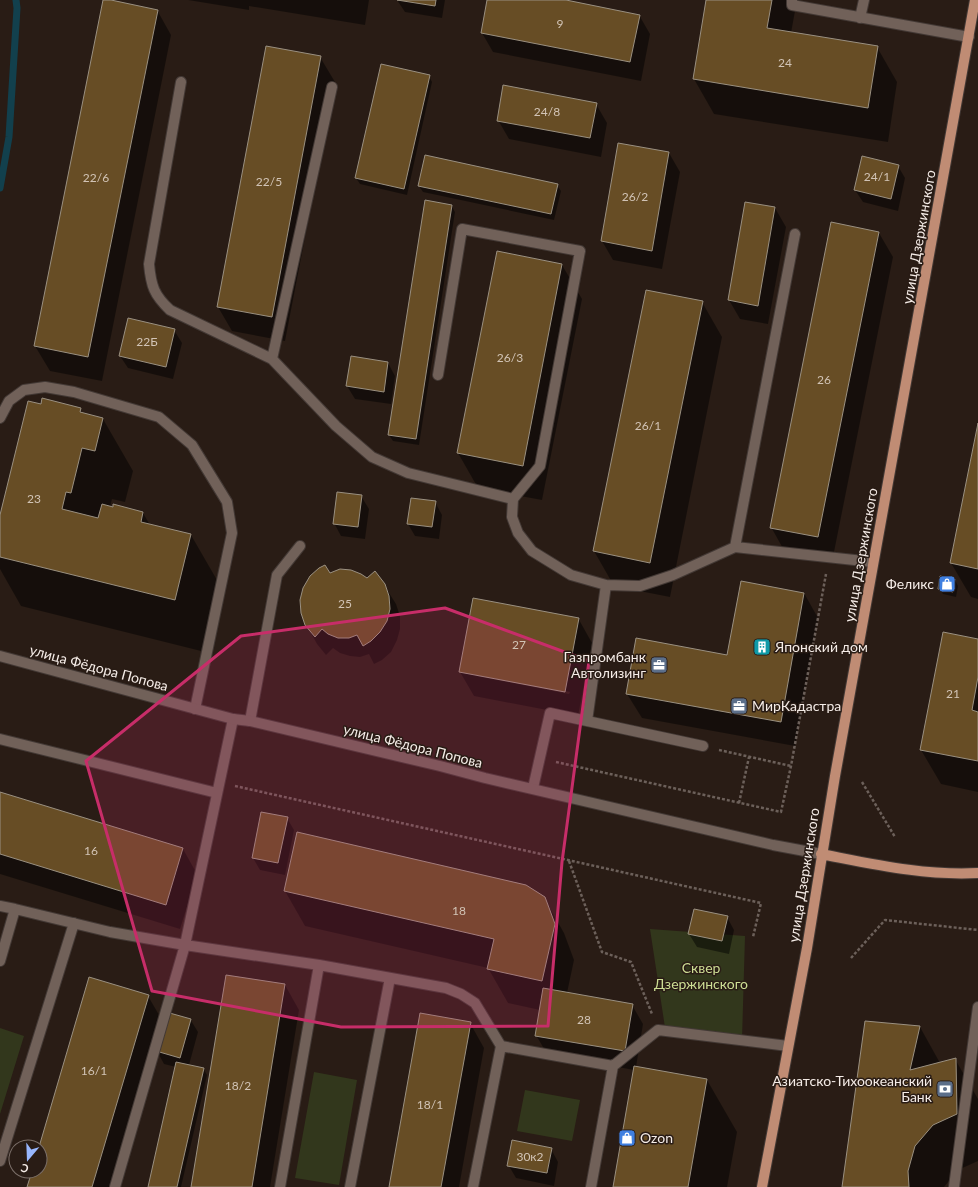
<svg xmlns="http://www.w3.org/2000/svg" width="978" height="1187" font-family="Lato,sans-serif">
	<style>
		.green { fill: #32371c }
		.shadow { fill: #0007; fill-rule: evenodd }
		.lines { fill: none; stroke-linecap: round; stroke-linejoin: round }
		.stream { stroke: #12404d; stroke-width: 7 }
		.building { fill: #674d25; stroke: #9a9081 }
		.service-casing { stroke: #433935; stroke-width: 12 }
		.tertiary-casing { stroke: #433935; stroke-width: 12 }
		.primary-casing { stroke: #433935; stroke-width: 12 }
		.path { stroke: #6c605a; stroke-width: 2.5; stroke-dasharray: 3 2; stroke-linecap: butt }
		.service { stroke: #716159; stroke-width: 10 }
		.tertiary { stroke: #716159; stroke-width: 10 }
		.primary { stroke: #c08c74; stroke-width: 10 }
		.marked { fill: #c72d69; fill-opacity: 0.2; stroke: #c72d69; stroke-width: 3; stroke-linejoin: round }
		.labels { text-anchor: middle; stroke-width: 3; stroke-linejoin: round; paint-order: stroke }
		.number-label { font-size: 12px; fill: #d2c4b6 }
		.street-label { font-size: 14px; fill: #f5ece7; stroke: #291c15 }
		.poi-label { font-size: 14px; fill: #f5ece7; stroke: #291c15; text-anchor: end }
		.park-label { font-size: 14px; fill: #cddd94; stroke: #291c15 }
	</style>
	<rect width="100%" height="100%" fill="#291c15"/>
	<path class="green" d="M 650,929 L 745,936 L 742,1040 L 666,1034 Z
		M 0,1028 L 24,1036 L 0,1114 Z
		M 314,1072 L 357,1080 L 339,1185 L 295,1178 Z
		M 525,1090 L 580,1100 L 572,1141 L 517,1131 Z"/>
	<path class="shadow" d="M 104,0 L 157,10 L 171,35 L 102,381 L 50,371 L 35,346 Z
		M 188,0 L 369,0 L 365,25 L 249,6 L 249,10 Z
		M 397,0 L 445,0 L 442,18 L 405,12 Z
		M 488,0 L 560,0 L 639,15 L 650,34 L 641,81 L 493,52 L 482,33 Z
		M 707,0 L 797,0 L 791,33 L 877,47 L 897,82 L 888,142 L 714,114 L 694,79 Z
		M 320,57 L 335,82 L 285,341 L 232,331 L 218,307 Z
		M 429,76 L 432,82 L 407,195 L 360,184 L 356,178 Z
		M 596,104 L 607,123 L 601,157 L 509,139 L 498,120 Z
		M 619,144 L 669,153 L 680,172 L 662,269 L 613,260 L 602,241 Z
		M 898,166 L 905,178 L 898,211 L 863,202 L 855,190 Z
		M 557,185 L 561,191 L 554,220 L 423,192 L 419,186 Z
		M 746,203 L 775,208 L 786,227 L 768,324 L 740,319 L 729,300 Z
		M 451,205 L 455,212 L 419,445 L 393,441 L 389,435 Z
		M 879,233 L 893,257 L 832,562 L 785,552 L 771,527 Z
		M 498,252 L 562,265 L 582,299 L 542,500 L 478,488 L 458,453 Z
		M 702,302 L 722,337 L 670,597 L 614,586 L 594,551 Z
		M 174,330 L 182,343 L 173,379 L 128,368 L 120,356 Z
		M 352,357 L 388,363 L 395,376 L 391,404 L 355,399 L 347,386 Z
		M 41,405 L 80,409 L 83,414 L 103,419 L 133,471 L 125,502 L 112,499 L 110,507 L 143,513 L 150,525 L 191,535 L 221,587 L 205,652 L 21,606 L 0,569 L 0,519 Z
		M 978,428 L 978,599 L 971,597 L 951,563 Z
		M 361,496 L 369,509 L 365,539 L 341,536 L 334,523 Z
		M 435,502 L 442,515 L 439,539 L 415,536 L 408,524 Z
		M 329,574 L 367,580 L 384,585 L 396,604 L 400,616 L 400,629 L 397,640 L 391,652 L 382,660 L 374,664 L 369,654 L 360,657 L 350,656 L 340,653 L 333,648 L 326,655 L 317,644 L 306,624 Z
		M 955,580 L 958,586 L 956,597 L 943,594 L 939,588 Z
		M 804,593 L 818,618 L 795,746 L 642,718 L 627,694 L 728,656 Z
		M 578,618 L 592,643 L 578,716 L 474,696 L 460,672 ZM 477,674 L 570,692 L 569,694 L 477,676 Z
		M 978,640 L 978,792 L 941,784 L 921,750 Z
		M 0,793 L 183,849 L 197,874 L 180,929 L 0,874 Z
		M 287,818 L 294,830 L 285,875 L 260,870 L 253,858 Z
		M 285,891 L 544,898 L 564,933 L 574,960 L 567,993 L 632,1005 L 643,1024 L 636,1067 L 707,1080 L 737,1132 L 727,1187 L 614,1187 L 634,1070 L 547,1054 L 536,1035 L 540,1010 L 508,1003 L 488,968 L 305,926 Z
		M 727,917 L 734,930 L 729,954 L 697,947 L 689,934 Z
		M 227,976 L 285,985 L 299,1010 L 270,1187 L 192,1187 Z
		M 148,996 L 162,1020 L 113,1187 L 28,1187 L 33,1171 L 40,1171 Z
		M 190,1019 L 198,1032 L 189,1065 L 203,1068 L 207,1075 L 181,1187 L 149,1187 L 176,1067 L 164,1064 L 157,1051 Z
		M 470,1023 L 484,1048 L 459,1187 L 390,1187 Z
		M 920,1027 L 940,1063 L 955,1059 L 978,1099 L 978,1161 L 958,1170 L 944,1187 L 843,1187 Z
		M 551,1149 L 558,1162 L 554,1186 L 516,1178 L 509,1166 Z"/>
	<g class="lines">
		<path class="stream" d="M 0,188 L 9,137 L 17,8 L 16,0"/>
	</g>
	<path class="building" d="M 103,0 L 111,0 L 158,10 L 88,357 L 34,346 Z
		M 397,0 L 436,0 L 435,6 Z
		M 487,0 L 566,0 L 640,15 L 630,62 L 481,33 Z
		M 706,0 L 772,0 L 767,28 L 878,46 L 868,108 L 693,79 Z
		M 266,46 L 321,56 L 272,317 L 217,307 Z
		M 381,64 L 430,75 L 404,189 L 355,178 Z
		M 503,85 L 597,103 L 590,138 L 497,121 Z
		M 618,143 L 669,152 L 652,251 L 601,241 Z
		M 425,155 L 558,184 L 551,214 L 418,186 Z
		M 862,156 L 899,165 L 891,199 L 854,190 Z
		M 425,200 L 452,205 L 416,439 L 388,435 Z
		M 745,202 L 775,207 L 758,306 L 728,300 Z
		M 831,222 L 879,232 L 818,537 L 770,528 Z
		M 497,251 L 562,264 L 523,466 L 457,453 Z
		M 646,290 L 703,301 L 650,563 L 593,551 Z
		M 128,318 L 175,329 L 166,367 L 119,356 Z
		M 351,356 L 388,362 L 384,392 L 346,386 Z
		M 42,398 L 81,408 L 80,412 L 103,418 L 95,451 L 82,448 L 71,493 L 66,492 L 62,509 L 98,518 L 102,504 L 113,507 L 113,504 L 143,512 L 141,522 L 191,534 L 175,600 L 0,557 L 0,515 L 28,401 L 41,404 Z
		M 978,423 L 978,569 L 950,563 Z
		M 337,492 L 362,495 L 358,527 L 333,524 Z
		M 411,498 L 436,501 L 432,527 L 407,524 Z
		M 325,565 L 330,573 L 340,569 L 351,570 L 361,574 L 367,578 L 375,571 L 385,584 L 389,596 L 390,609 L 387,621 L 380,632 L 371,641 L 363,646 L 357,635 L 349,638 L 338,638 L 328,634 L 322,629 L 315,637 L 305,625 L 301,613 L 300,600 L 303,588 L 310,576 L 319,568 Z
		M 940,576 L 955,579 L 953,592 L 938,589 Z
		M 741,581 L 804,593 L 781,722 L 626,694 L 636,638 L 727,655 Z
		M 473,598 L 579,618 L 565,692 L 459,672 Z
		M 943,632 L 978,639 L 978,677 L 972,710 L 978,712 L 978,761 L 920,750 Z
		M 0,792 L 183,848 L 166,905 L 0,854 Z
		M 261,812 L 288,817 L 278,863 L 252,858 Z
		M 297,832 L 526,885 L 545,897 L 555,924 L 542,981 L 487,969 L 494,939 L 284,891 Z
		M 694,909 L 728,916 L 722,941 L 688,934 Z
		M 226,975 L 285,984 L 252,1187 L 191,1187 Z
		M 89,977 L 149,995 L 92,1187 L 27,1187 L 32,1171 L 40,1171 L 39,1147 Z
		M 543,988 L 633,1004 L 625,1051 L 535,1036 Z
		M 166,1012 L 191,1019 L 180,1058 L 156,1051 Z
		M 420,1013 L 471,1022 L 441,1187 L 389,1187 Z
		M 865,1021 L 920,1026 L 910,1070 L 956,1058 L 957,1114 L 933,1125 L 915,1146 L 908,1171 L 909,1187 L 842,1187 Z
		M 176,1062 L 204,1068 L 177,1187 L 148,1187 Z
		M 634,1066 L 707,1079 L 688,1187 L 613,1187 Z
		M 512,1140 L 552,1148 L 547,1173 L 507,1166 Z"/>
	<g class="lines">
		<g class="service-casing">
			<path id="service" d="M 792,0 L 792,5 L 969,37
				M 860,18 L 864,0
				M 181,82 L 149,264 C 151,286 154,295 170,310 L 272,359
				M 332,87 L 272,359 L 336,426 L 372,457 L 408,473 L 513,499
				M 438,375 L 462,229 L 580,251 L 540,466 L 513,499 L 512,517 L 518,533 L 532,551 L 571,575 L 606,585 L 640,586 L 673,575 L 735,547 L 873,562
				M 0,418 L 9,401 L 24,390 L 45,387 L 74,392 L 159,417 L 192,445 L 227,502 L 232,533 L 195,709
				M 735,547 L 795,234
				M 250,721 L 277,575 L 300,546
				M 587,721 L 606,585
				M 0,739 L 217,793
				M 533,788 L 550,713 L 703,746
				M 0,906 L 15,909 L 110,932 L 185,945 L 233,719
				M 0,961 L 15,909
				M 501,1046 L 613,1066
				M 0,1161 L 74,923
				M 115,1187 L 185,945 L 319,965 L 446,988 L 461,994 L 475,1003 L 501,1046 L 473,1187
				M 280,1187 L 319,965
				M 350,1187 L 390,978
				M 591,1187 L 613,1066 L 658,1030 L 788,1046
				M 954,1187 L 978,1007"/>
		</g>
		<g class="tertiary-casing">
			<path id="tertiary" d="M 0,656 L 233,719 L 250,721 L 440,766 L 485,778 L 773,845 L 821,854"/>
		</g>
		<g class="primary-casing">
			<path id="primary" d="M 821,854 C 873,864 925,876 978,873
				M 762,1187 L 807,948 L 835,776 L 975,0"/>
		</g>
		<path class="path" d="M 719,750 L 791,766
			M 556,762 L 781,812 L 791,766 L 826,574
			M 862,782 L 895,837
			M 235,786 L 761,903 L 753,937
			M 739,803 L 749,757
			M 569,861 L 602,952 L 631,962 L 652,1014
			M 851,958 L 885,920 L 978,930"/>
		<use href="#service" class="service"/>
		<use href="#tertiary" class="tertiary"/>
		<use href="#primary" class="primary"/>
	</g>
	<path class="marked" d="M 445,608 L 589,661 L 562,862 L 548,1026 L 341,1027 L 152,991 L 86,761 L 241,636 Z"/>
	<defs>
		<g id="shop-square" transform="scale(0.9)"><rect x="-9" y="-9" width="18" height="18" rx="4" fill="#3f7fe0" stroke="#291c15"/><path d="M-5-2.5h2.3a2.7 3.5 0 0 1 5.4 0H5L5.5 6h-11ZM-1.5-2.5h3a1.5 2.3 0 0 0-3 0Z" fill="#fff"/></g>
		<g id="building-square" transform="scale(0.9)"><rect x="-9" y="-9" width="18" height="18" rx="4" fill="#0f9aa8" stroke="#291c15"/><path d="M-4-6H4V6H1V3H-1V6H-4ZM-2.5-4.3h1.7v1.8h-1.7ZM.8-4.3h1.7v1.8H.8ZM-2.5-1h1.7V.8h-1.7ZM.8-1h1.7V.8H.8Z" fill="#fff"/></g>
		<g id="office-square" transform="scale(0.9)"><rect x="-9" y="-9" width="18" height="18" rx="4" fill="#5c6f8a" stroke="#291c15"/><path d="M-6-3h4V-5.5h4V-3h4V5H-6ZM-1-4.5V-3h2v-1.5ZM-6 0V1H6V0Z" fill="#fff"/></g>
		<g id="bank-square" transform="scale(0.9)"><rect x="-9" y="-9" width="18" height="18" rx="4" fill="#5c6f8a" stroke="#291c15"/><path d="M-6-4H6V4H-6ZM0-2.3a2.3 2.3 0 1 0 0 4.6a2.3 2.3 0 1 0 0-4.6Z" fill="#fff"/></g>
	</defs>
	<g fill-rule="evenodd">
		<use href="#shop-square" x="947" y="584"/>
		<use href="#building-square" x="762" y="647"/>
		<use href="#office-square" x="659" y="665"/>
		<use href="#office-square" x="739" y="706"/>
		<use href="#bank-square" x="945" y="1089"/>
		<use href="#shop-square" x="627" y="1138"/>
	</g>
	<g class="labels">
		<g class="number-label">
			<text x="560" y="28">9</text>
			<text x="785" y="67">24</text>
			<text x="547" y="116">24/8</text>
			<text x="877" y="181">24/1</text>
			<text x="96" y="182">22/6</text>
			<text x="269" y="186">22/5</text>
			<text x="635" y="201">26/2</text>
			<text x="147" y="346">22Б</text>
			<text x="510" y="362">26/3</text>
			<text x="824" y="384">26</text>
			<text x="648" y="430">26/1</text>
			<text x="34" y="503">23</text>
			<text x="345" y="608">25</text>
			<text x="519" y="649">27</text>
			<text x="953" y="698">21</text>
			<text x="91" y="855">16</text>
			<text x="459" y="915">18</text>
			<text x="584" y="1024">28</text>
			<text x="94" y="1075">16/1</text>
			<text x="238" y="1090">18/2</text>
			<text x="430" y="1109">18/1</text>
			<text x="530" y="1161">30к2</text>
		</g>
		<g class="street-label">
			<text transform="translate(919 237) rotate(-80)" y="5">улица Дзержинского</text>
			<text transform="translate(861 555) rotate(-80)" y="5">улица Дзержинского</text>
			<text transform="translate(99 668) rotate(15)" y="5">улица Фёдора Попова</text>
			<text transform="translate(413 746) rotate(14)" y="5">улица Фёдора Попова</text>
			<text transform="translate(804 875) rotate(-81)" y="5">улица Дзержинского</text>
		</g>
		<g class="poi-label">
			<text x="934" y="589">Феликс</text>
			<text x="775" y="652" text-anchor="start">Японский дом</text>
			<text x="646" y="662">Газпромбанк<tspan x="646" dy="16">Автолизинг</tspan></text>
			<text x="752" y="711" text-anchor="start">МирКадастра</text>
			<text x="932" y="1086">Азиатско-Тихоокеанский<tspan x="932" dy="16">Банк</tspan></text>
			<text x="640" y="1143" text-anchor="start">Ozon</text>
		</g>
		<g class="park-label">
			<text x="701" y="973">Сквер<tspan x="701" dy="16">Дзержинского</tspan></text>
		</g>
	</g>
	<g transform="translate(28 1159) rotate(199)"><circle r="19" fill="#291c15" stroke="#7b6f69"/>
	<path d="M0-3L7 15L0 10L-7 15Z" fill="#97b6fd"/>
	<text y="-6" font-size="11" font-weight="bold" text-anchor="middle" fill="#f5ece7">С</text>
	</g>
</svg>
